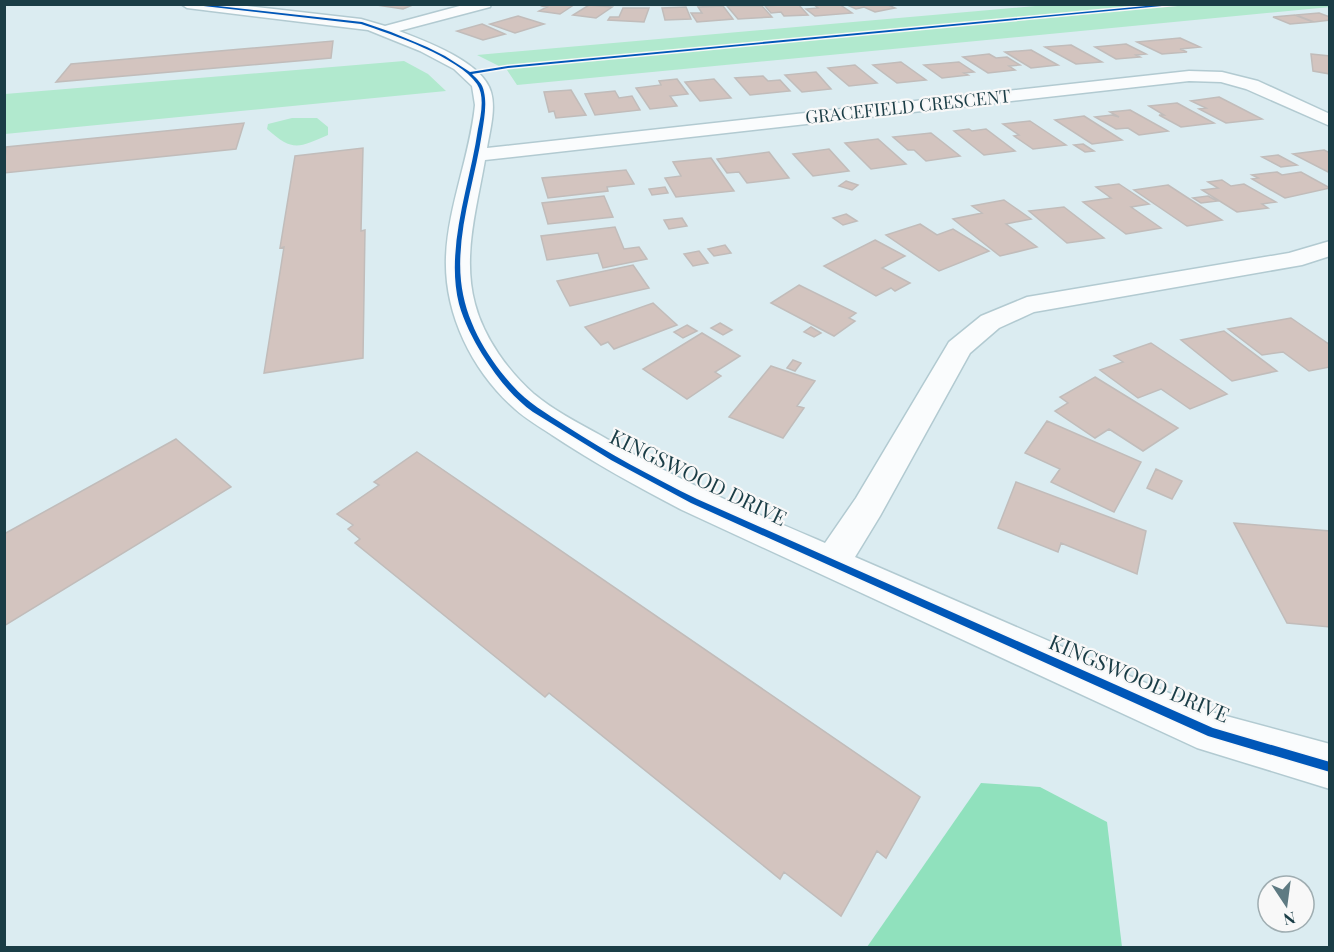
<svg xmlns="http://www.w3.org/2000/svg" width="1334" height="952" font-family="'Playfair Display',serif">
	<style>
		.green { fill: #b1e9ce }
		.forest { fill: #90e1bd }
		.building { fill: #d3c4bf; stroke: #c1bcba; stroke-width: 1.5 }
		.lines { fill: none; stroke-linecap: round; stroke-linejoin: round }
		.minor-casing { stroke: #b2cad1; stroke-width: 3 }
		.minor { fill: #fafcfd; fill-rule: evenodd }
		.cycleway-casing { stroke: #f8f8f8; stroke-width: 3 }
		.cycleway { fill: #0057b8; fill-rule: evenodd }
		.labels { text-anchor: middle; stroke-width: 4.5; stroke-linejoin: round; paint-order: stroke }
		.far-street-label { font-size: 18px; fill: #1a3d46; stroke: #f8f8f8 }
		.street-label { font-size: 21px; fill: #1a3d46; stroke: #f8f8f8 }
	</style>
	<rect width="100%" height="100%" fill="#dbecf1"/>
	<path class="green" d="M 1046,5 L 1329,4 L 1330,7 L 517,85 L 507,70 L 477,55 Z
		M 404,61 L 428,74 L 446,91 L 5,134 L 5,94 Z
		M 292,118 L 317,118 L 328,127 L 328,135 C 298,148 293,152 267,129 L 268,124 Z"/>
	<path class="forest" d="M 981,783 L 1040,787 L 1107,822 L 1122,947 L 867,947 Z"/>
	<path class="building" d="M 370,4 L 415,4 L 403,9 Z
		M 545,4 L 575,4 L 560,14 L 539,11 L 547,7 L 542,6 Z
		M 798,4 L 808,15 L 784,16 L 781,12 L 771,13 L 765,6 Z
		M 813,4 L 839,4 L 852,13 L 815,16 L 806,9 L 818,8 Z
		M 845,4 L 886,4 L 895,8 L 875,12 L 864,7 L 856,9 Z
		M 589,5 L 612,7 L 596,18 L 573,15 Z
		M 723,6 L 733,19 L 697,22 L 691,13 L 702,13 L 698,7 Z
		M 727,6 L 762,6 L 772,17 L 738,19 Z
		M 686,7 L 691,19 L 665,20 L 662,8 Z
		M 623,8 L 649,8 L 644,22 L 608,20 L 610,17 L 619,17 Z
		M 1319,13 L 1330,17 L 1330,20 L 1314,22 L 1296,15 Z
		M 1295,15 L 1313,22 L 1290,24 L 1273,17 Z
		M 518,16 L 544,24 L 515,33 L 490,24 Z
		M 482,24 L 505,34 L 483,40 L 457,31 Z
		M 1180,38 L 1200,47 L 1180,49 L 1187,52 L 1162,54 L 1137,42 Z
		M 333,41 L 331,58 L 56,82 L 71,64 Z
		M 1126,44 L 1146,54 L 1136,55 L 1140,57 L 1116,59 L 1095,47 Z
		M 1071,45 L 1102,62 L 1076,64 L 1045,47 Z
		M 1031,50 L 1058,65 L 1031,68 L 1005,52 Z
		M 989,54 L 996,58 L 1007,57 L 1020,65 L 1009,66 L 1015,70 L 988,73 L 963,57 Z
		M 1311,54 L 1330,56 L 1330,74 L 1313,71 Z
		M 901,62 L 926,80 L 897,83 L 873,65 Z
		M 959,62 L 974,72 L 964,73 L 968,75 L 942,78 L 924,65 Z
		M 855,65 L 877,83 L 849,86 L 828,68 Z
		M 816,72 L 831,89 L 802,92 L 785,75 Z
		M 763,76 L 768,81 L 780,80 L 790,91 L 750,95 L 735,78 Z
		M 677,79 L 688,94 L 670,96 L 677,106 L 650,109 L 636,88 L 661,85 L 659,81 Z
		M 714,79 L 731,98 L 700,101 L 685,82 Z
		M 571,90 L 586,115 L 556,118 L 554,111 L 549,112 L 544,92 Z
		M 615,91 L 619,98 L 632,96 L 640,110 L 595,115 L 585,94 Z
		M 1219,97 L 1262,119 L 1226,123 L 1199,109 L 1206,108 L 1191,101 Z
		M 1177,103 L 1214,123 L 1181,127 L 1159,115 L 1164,115 L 1149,106 Z
		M 1130,110 L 1168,131 L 1139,135 L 1128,128 L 1116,129 L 1095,117 L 1112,115 L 1119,117 L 1110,112 Z
		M 1084,116 L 1122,140 L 1092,144 L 1055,120 Z
		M 1030,121 L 1066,145 L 1033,149 L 1014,136 L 1019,135 L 1003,124 Z
		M 244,123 L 236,149 L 4,173 L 6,147 Z
		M 969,129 L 972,131 L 986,129 L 1015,151 L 984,155 L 954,131 Z
		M 931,133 L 960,156 L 926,161 L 914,150 L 908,150 L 893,137 Z
		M 878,139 L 906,164 L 871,169 L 845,143 Z
		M 1083,144 L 1094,151 L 1085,152 L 1074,145 Z
		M 363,148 L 361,231 L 365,230 L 363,358 L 264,373 L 284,247 L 280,248 L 295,156 Z
		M 829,149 L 849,171 L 813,176 L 793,154 Z
		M 1324,150 L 1330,153 L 1330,173 L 1293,154 Z
		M 769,152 L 789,178 L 747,183 L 739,172 L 727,173 L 717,159 Z
		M 1278,155 L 1297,165 L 1281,167 L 1262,157 Z
		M 711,158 L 734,191 L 676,197 L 665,178 L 681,176 L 673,162 Z
		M 626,170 L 634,184 L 607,187 L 608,191 L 548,198 L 542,178 Z
		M 1277,172 L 1282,175 L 1301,172 L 1330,188 L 1285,198 L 1252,179 L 1258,178 L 1252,175 Z
		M 1222,180 L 1231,186 L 1244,184 L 1276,202 L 1262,204 L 1268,208 L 1237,212 L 1202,190 L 1218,188 L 1208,182 Z
		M 846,181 L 858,185 L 852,190 L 839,186 Z
		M 1119,184 L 1149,204 L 1131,207 L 1161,228 L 1126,234 L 1083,202 L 1111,198 L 1096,187 Z
		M 1168,185 L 1222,220 L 1187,226 L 1134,190 Z
		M 665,187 L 668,193 L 652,195 L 649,189 Z
		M 604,196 L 613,217 L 548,224 L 542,203 Z
		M 1208,196 L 1217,201 L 1201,203 L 1193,198 Z
		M 1004,200 L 1031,219 L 1006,224 L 1037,247 L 1000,256 L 953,219 L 982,213 L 972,206 Z
		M 1064,207 L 1104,238 L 1067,243 L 1029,211 Z
		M 846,214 L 857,221 L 843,225 L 833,218 Z
		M 682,218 L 687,226 L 669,229 L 664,220 Z
		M 920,224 L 937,235 L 953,229 L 989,251 L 939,271 L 886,235 Z
		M 615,227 L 624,249 L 639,247 L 647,259 L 603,268 L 598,253 L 547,260 L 541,236 Z
		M 875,240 L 905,256 L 882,268 L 910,283 L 895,291 L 891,288 L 876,296 L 824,266 Z
		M 725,245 L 731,253 L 714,256 L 708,249 Z
		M 699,251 L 708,263 L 693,266 L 684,254 Z
		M 633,265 L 649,288 L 570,306 L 557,281 Z
		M 799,285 L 856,313 L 849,318 L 855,321 L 834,336 L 771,303 Z
		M 653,303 L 677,325 L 614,349 L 608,342 L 601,345 L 585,327 Z
		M 1291,318 L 1330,345 L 1330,367 L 1309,371 L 1283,352 L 1262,355 L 1228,329 Z
		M 720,323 L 732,330 L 723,335 L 711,328 Z
		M 687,325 L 697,331 L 683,338 L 674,332 Z
		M 811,327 L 821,333 L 814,337 L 804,332 Z
		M 1224,331 L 1277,371 L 1232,381 L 1181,340 Z
		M 702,333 L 740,356 L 715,372 L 721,376 L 687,399 L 643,369 Z
		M 1151,343 L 1227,394 L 1190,409 L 1161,389 L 1138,398 L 1100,370 L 1123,362 L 1114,356 Z
		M 793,360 L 801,363 L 795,371 L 787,368 Z
		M 771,366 L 815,381 L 797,406 L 804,408 L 783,438 L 729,417 Z
		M 1095,377 L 1178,428 L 1143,451 L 1109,429 L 1095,438 L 1055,411 L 1068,403 L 1060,397 Z
		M 1047,421 L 1141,462 L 1114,512 L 1051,482 L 1060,469 L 1025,453 Z
		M 176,439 L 231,487 L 4,626 L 4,534 Z
		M 417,452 L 920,797 L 886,858 L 877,851 L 841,916 L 784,872 L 780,879 L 549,693 L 545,697 L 355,543 L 360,539 L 348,529 L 353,525 L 337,514 L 379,485 L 374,482 Z
		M 1156,469 L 1182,481 L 1172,499 L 1147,488 Z
		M 1016,482 L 1146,531 L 1137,574 L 1061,543 L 1058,552 L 998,528 Z
		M 1234,523 L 1330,531 L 1330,627 L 1287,623 Z"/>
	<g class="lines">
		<g class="minor-casing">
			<path id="minor" d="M 181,4 L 229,4 L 361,19 L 385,26 L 467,4 L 491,4 L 490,7 L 399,31 C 425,41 483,62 491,92 C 496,109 490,130 487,148 L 1189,71 L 1222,72 L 1258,81 L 1330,114 L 1330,126 L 1246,89 L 1221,82 L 1189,81 L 485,160 C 477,207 462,256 475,304 C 484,338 508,371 534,394 C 553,410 578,423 600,435 C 672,478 748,510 825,543 L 856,498 L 949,342 L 981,316 L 1027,297 L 1289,253 L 1330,241 L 1330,256 L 1302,265 L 1034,312 L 999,328 L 970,353 L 880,516 L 855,557 L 1215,713 L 1330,744 L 1330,789 L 1197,748 L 682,510 C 638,487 594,463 552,435 C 540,427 526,419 515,409 C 472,371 444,314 446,257 C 448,206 470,156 475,105 L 472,86 L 454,69 L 420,51 L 368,30 L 187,8 Z"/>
		</g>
		<use href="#minor" class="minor"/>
		<g class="cycleway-casing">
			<path id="cycleway" d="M 186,4 L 200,4 L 362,22 L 391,32 L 427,47 L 445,56 L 470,72 L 508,66 L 1167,4 L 1183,4 L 508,68 L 472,74 C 477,79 483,84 484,92 C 487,105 484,120 482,133 C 475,180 456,232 461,281 C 465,320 486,356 512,385 C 528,403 546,413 566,426 C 608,453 652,477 697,499 L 1213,728 L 1330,762 L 1330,772 L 1208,736 L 691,503 L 611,460 L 533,412 C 512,397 496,376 482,354 C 473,339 464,322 459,304 C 445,248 470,185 478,129 C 481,115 485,96 477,84 C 459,57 391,34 361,24 Z"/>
		</g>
		<use href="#cycleway" class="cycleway"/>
	</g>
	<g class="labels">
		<g class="far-street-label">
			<text transform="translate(908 107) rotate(-6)" y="6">GRACEFIELD CRESCENT</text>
		</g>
		<g class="street-label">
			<text transform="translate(698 478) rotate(26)" y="7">KINGSWOOD DRIVE</text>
			<text transform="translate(1139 679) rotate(23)" y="7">KINGSWOOD DRIVE</text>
		</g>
	</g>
	<rect width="1334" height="952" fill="none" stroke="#1a3d46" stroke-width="12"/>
	<g transform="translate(1286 904) rotate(167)"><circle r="28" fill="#f8f8f8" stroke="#9fadb1" stroke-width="1.5"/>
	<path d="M0-4.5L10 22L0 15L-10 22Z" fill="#5e7a82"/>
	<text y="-9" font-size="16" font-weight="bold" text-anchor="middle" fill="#1a3d46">N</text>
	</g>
</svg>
